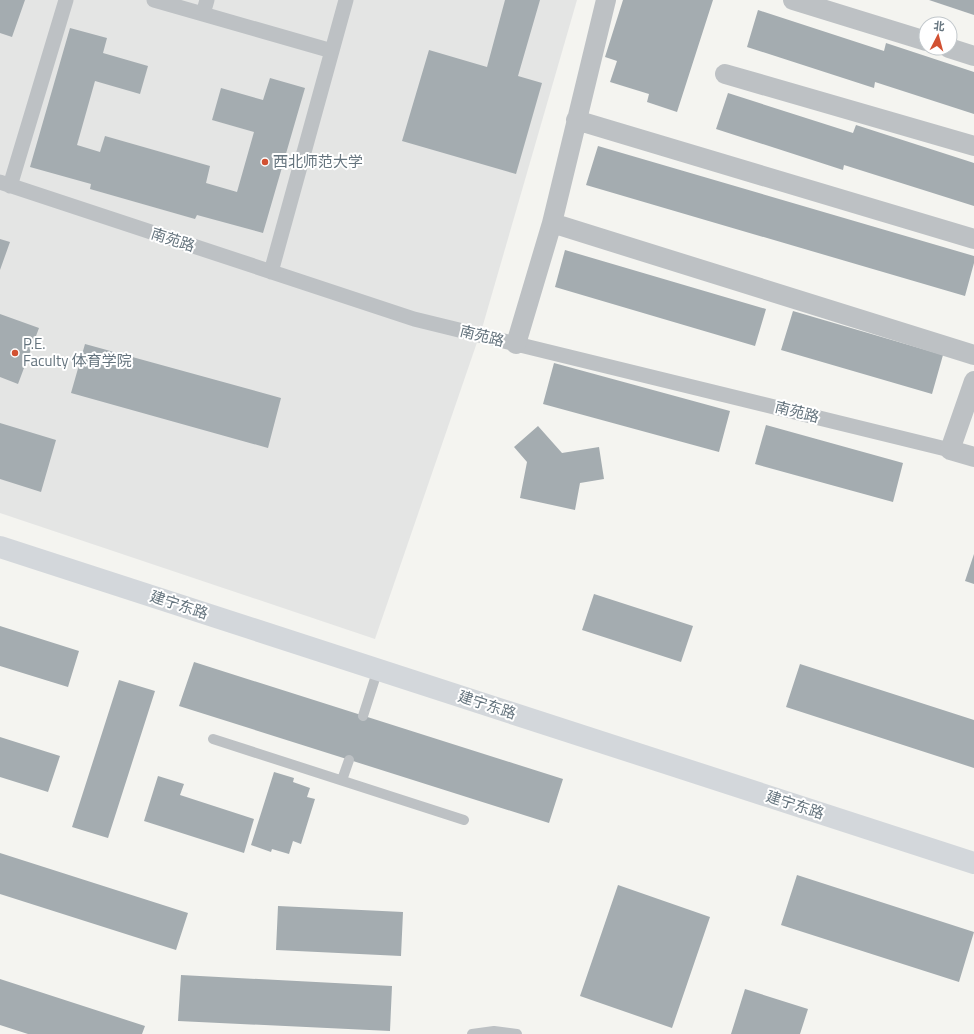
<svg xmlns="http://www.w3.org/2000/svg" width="974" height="1034" font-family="'Titillium Web','Noto Sans SC',sans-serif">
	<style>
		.built { fill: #e4e5e4 }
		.building { fill: #a4acb0 }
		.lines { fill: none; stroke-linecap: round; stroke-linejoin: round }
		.service { stroke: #bdc1c4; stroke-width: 10 }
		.pedestrian { stroke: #bdc1c4; stroke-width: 15 }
		.minor { stroke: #bdc1c4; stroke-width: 20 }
		.secondary { stroke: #d3d7db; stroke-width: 22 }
		.poi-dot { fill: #d25132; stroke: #fff; stroke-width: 1.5 }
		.labels { text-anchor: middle; stroke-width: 4; stroke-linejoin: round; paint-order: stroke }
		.poi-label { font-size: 15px; fill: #65747e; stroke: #fff; text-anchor: start }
		.street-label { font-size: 15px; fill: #65747e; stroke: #fff }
	</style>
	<rect width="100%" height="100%" fill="#f4f4f0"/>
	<path class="built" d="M 0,0 L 577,0 L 483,325 L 375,639 L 0,513 Z"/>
	<path class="building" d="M 0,0 L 25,0 L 12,37 L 0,33 Z
		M 505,0 L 540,0 L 518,76 L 542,83 L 516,174 L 402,141 L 429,50 L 487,67 Z
		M 623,0 L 713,0 L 677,112 L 647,102 L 649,94 L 610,82 L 617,61 L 605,57 Z
		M 929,0 L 974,0 L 974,15 Z
		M 758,10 L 884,51 L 886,43 L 974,72 L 974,114 L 875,82 L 874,88 L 747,47 Z
		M 70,28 L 107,38 L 103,53 L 148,66 L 140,94 L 95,81 L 77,145 L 100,152 L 105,136 L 210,166 L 206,183 L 237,192 L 254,132 L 212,120 L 221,88 L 263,100 L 270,78 L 305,88 L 263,233 L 197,215 L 195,219 L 90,189 L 91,184 L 30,167 Z
		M 728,93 L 853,133 L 856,125 L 974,163 L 974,206 L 844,165 L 843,170 L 716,129 Z
		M 598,146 L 974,256 L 974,263 L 965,296 L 586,185 Z
		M 0,239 L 10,242 L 0,270 Z
		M 565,250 L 766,309 L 755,346 L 555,287 Z
		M 793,311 L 943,355 L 932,394 L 781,350 Z
		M 0,314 L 39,328 L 18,384 L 0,377 Z
		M 85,344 L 281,398 L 268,448 L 71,393 Z
		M 554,363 L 730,411 L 719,452 L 543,404 Z
		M 0,423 L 56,440 L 41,492 L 0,479 Z
		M 766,425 L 903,463 L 893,502 L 755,464 Z
		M 538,426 L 562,453 L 599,447 L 604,479 L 580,483 L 575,510 L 520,498 L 527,462 L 514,447 Z
		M 974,554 L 974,584 L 965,581 Z
		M 594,594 L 693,626 L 681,662 L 582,630 Z
		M 0,626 L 79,651 L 68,687 L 0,666 Z
		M 194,662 L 563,779 L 549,823 L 179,706 Z
		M 800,664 L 974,720 L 974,768 L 786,707 Z
		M 119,680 L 155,691 L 108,838 L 72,827 Z
		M 0,737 L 60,756 L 48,792 L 0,777 Z
		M 274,772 L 294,778 L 293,782 L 310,788 L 307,797 L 315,799 L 301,844 L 293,841 L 289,854 L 272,849 L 271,852 L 251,845 Z
		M 158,776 L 184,784 L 180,795 L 254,819 L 244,853 L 144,821 Z
		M 0,853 L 188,913 L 176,950 L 0,894 Z
		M 797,875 L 974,932 L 959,982 L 781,925 Z
		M 618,885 L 710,917 L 672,1028 L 580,996 Z
		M 278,906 L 403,912 L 401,956 L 276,950 Z
		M 181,975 L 392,986 L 390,1031 L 178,1021 Z
		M 0,979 L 145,1026 L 142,1034 L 28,1034 L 0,1025 Z
		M 745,989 L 808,1009 L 800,1034 L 731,1034 Z"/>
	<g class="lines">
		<path class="service" d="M 363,716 L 378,669
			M 213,739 L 464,820
			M 342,780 L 349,760
			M 472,1034 L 494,1031 L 517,1034"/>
		<path class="pedestrian" d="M 154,0 L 332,51
			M 203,14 L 207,0
			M 0,182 L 414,319 L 950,450
			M 10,186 L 66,0
			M 271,272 L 346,0"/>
		<path class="minor" d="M 793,0 L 926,41
			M 949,48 L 974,56
			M 725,74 L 974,146
			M 576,120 L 974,239
			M 552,223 L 974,355
			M 516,344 L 552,223 L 606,0
			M 974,381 L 950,450 L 974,457"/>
		<path class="secondary" d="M 0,547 L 974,863"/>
	</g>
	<g class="poi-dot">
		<circle cx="265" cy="162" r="4"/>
		<circle cx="15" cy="353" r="4"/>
	</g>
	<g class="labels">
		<g class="poi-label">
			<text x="273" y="167">西北师范大学</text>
			<text x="23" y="349">P.E.<tspan x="23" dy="17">Faculty 体育学院</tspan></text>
		</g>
		<g class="street-label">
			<text transform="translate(173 240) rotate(18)" y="5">南苑路</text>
			<text transform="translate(482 336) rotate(14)" y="5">南苑路</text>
			<text transform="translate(797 412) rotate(14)" y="5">南苑路</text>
			<text transform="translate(179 605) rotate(18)" y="5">建宁东路</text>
			<text transform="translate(487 705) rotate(18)" y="5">建宁东路</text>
			<text transform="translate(795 805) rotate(18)" y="5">建宁东路</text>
		</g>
	</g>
	<g transform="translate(938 36) rotate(6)"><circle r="19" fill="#ffffff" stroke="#c1c7cb"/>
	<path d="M0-3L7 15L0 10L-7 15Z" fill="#d25132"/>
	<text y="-6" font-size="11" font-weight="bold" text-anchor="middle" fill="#65747e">北</text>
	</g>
</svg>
